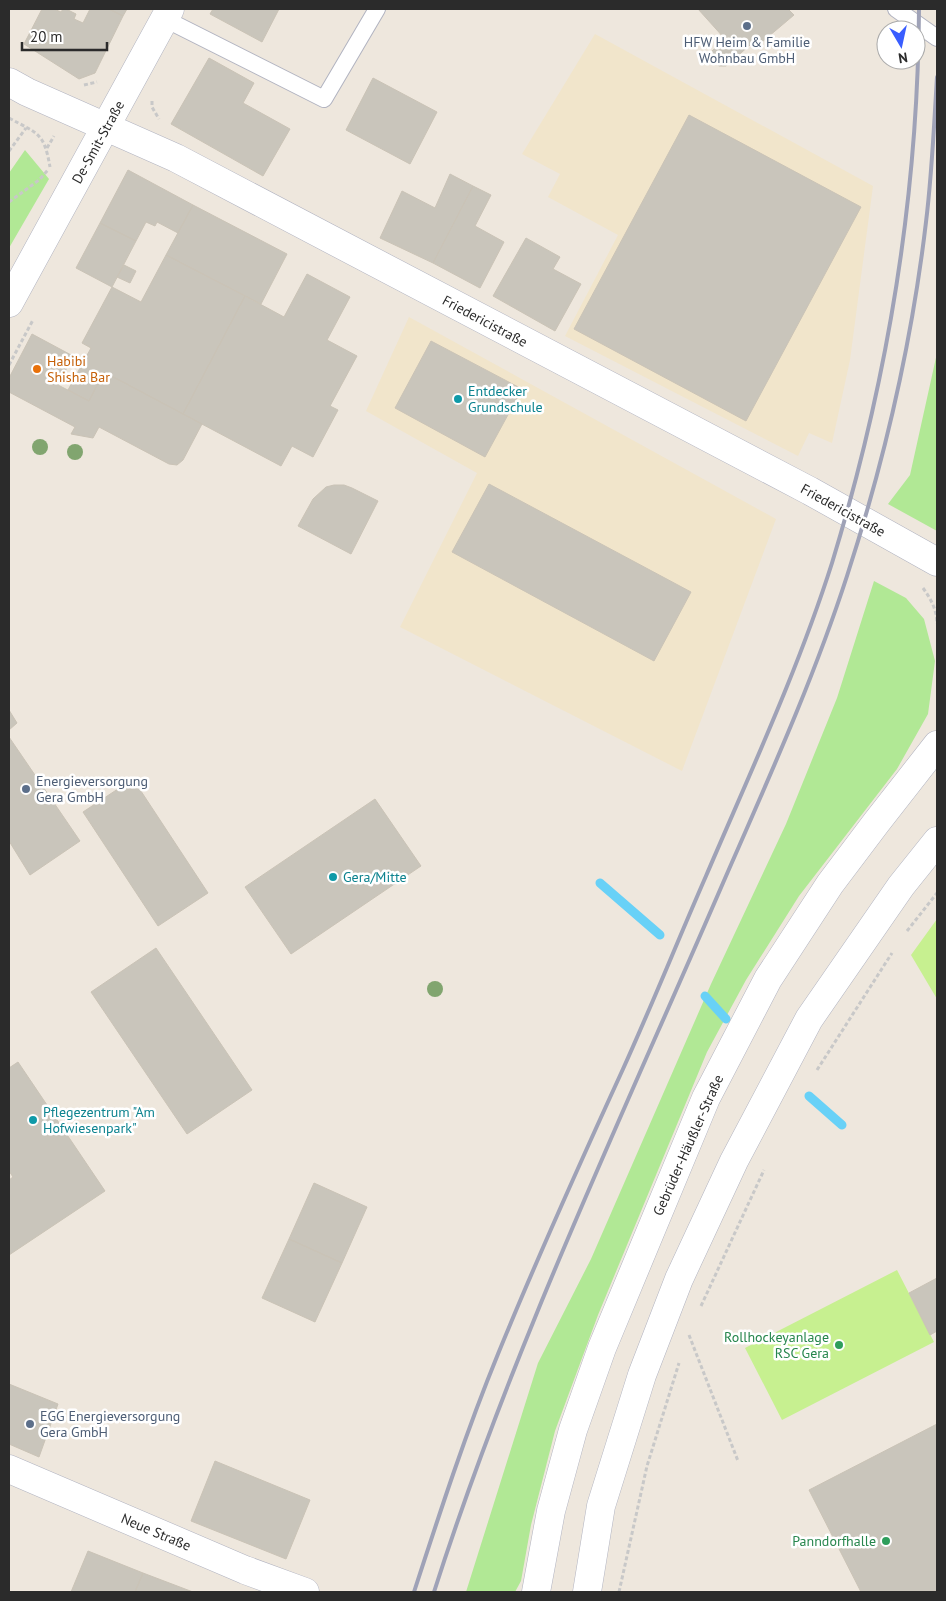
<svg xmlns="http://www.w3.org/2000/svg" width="946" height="1601" font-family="'PT Sans',sans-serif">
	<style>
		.education { fill: #f1e5cb }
		.green { fill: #b1e895 }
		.pitch { fill: #c7f090 }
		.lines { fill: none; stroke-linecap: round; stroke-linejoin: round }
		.stream { stroke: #68d1f7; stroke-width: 9 }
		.building { fill: #c9c5bb; stroke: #cac3b6 }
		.service-casing { stroke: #b1b3c0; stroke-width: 18 }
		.minor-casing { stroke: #b1b3c0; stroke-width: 29 }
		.secondary-casing { stroke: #b1b3c0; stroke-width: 29 }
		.path { stroke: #c8c8c8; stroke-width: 3; stroke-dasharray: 4 2.5; stroke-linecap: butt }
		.service { stroke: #fff; stroke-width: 16 }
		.minor { stroke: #fff; stroke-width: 28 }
		.secondary { stroke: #fff; stroke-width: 28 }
		.rail { stroke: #9fa2b7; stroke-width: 4 }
		.tree { fill: #81a56f }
		.service-dot { fill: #5c6f8a; stroke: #fff; stroke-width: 2 }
		.food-dot { fill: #e8710a; stroke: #fff; stroke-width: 2 }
		.culture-dot { fill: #0f9aa8; stroke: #fff; stroke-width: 2 }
		.leisure-dot { fill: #2e9e5b; stroke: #fff; stroke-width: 2 }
		.labels { text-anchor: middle; stroke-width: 5; stroke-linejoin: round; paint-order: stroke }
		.service-label { font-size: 14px; fill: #4e5e75; stroke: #fff; text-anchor: start }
		.street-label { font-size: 14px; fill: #2b2b2b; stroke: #fff }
		.food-label { font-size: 14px; fill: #c56008; stroke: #fff; text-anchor: start }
		.culture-label { font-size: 14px; fill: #0d838f; stroke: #fff; text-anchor: start }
		.leisure-label { font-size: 14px; fill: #27864d; stroke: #fff; text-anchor: end }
	</style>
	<rect width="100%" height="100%" fill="#eee7dd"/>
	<path class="education" d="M 595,34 L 873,186 L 850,360 L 832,443 L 809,433 L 798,456 L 565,336 L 618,235 L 548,197 L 560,174 L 522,154 Z
		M 409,317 L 776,519 L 682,771 L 400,627 L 477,473 L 366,411 Z"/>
	<path class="green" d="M 25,150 L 49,179 L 9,248 L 9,173 Z
		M 937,353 L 937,531 L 888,504 L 910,475 Z
		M 874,581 L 906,598 L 924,619 L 935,661 L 928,714 L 897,769 L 799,896 L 746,980 L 707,1052 L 598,1315 L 555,1431 L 531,1525 L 521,1581 L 515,1592 L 466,1592 L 538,1363 L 591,1259 L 711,984 L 786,824 L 837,698 Z"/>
	<path class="pitch" d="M 937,919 L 937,999 L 911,955 Z
		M 897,1270 L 934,1342 L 782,1420 L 745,1348 Z"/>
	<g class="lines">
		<path class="stream" d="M 600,883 L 660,935
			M 705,996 L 726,1019
			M 809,1096 L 842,1125"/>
	</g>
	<path class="building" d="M 42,9 L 54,9 L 61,12 L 63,9 L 66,9 L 76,14 L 74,19 L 83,23 L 90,9 L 109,9 L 123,16 L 95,73 L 79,79 L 24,44 Z
		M 109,9 L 127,9 L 123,16 Z
		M 213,9 L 279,9 L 262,42 L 210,14 Z
		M 698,9 L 788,9 L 794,15 L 762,42 L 758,38 L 726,66 L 719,66 L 711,59 L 712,51 L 725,39 Z
		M 209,58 L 254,83 L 243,103 L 290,129 L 263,176 L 171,124 Z
		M 373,78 L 437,112 L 410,164 L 346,130 Z
		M 689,115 L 861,207 L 746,421 L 574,329 Z
		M 128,170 L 193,205 L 178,233 L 157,222 L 155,226 L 146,222 L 136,241 L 100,223 Z
		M 450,174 L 473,186 L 433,263 L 380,238 L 402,191 L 435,208 Z
		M 473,186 L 491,195 L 475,226 L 504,242 L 480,288 L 433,263 Z
		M 193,205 L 287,254 L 261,304 L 166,255 Z
		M 100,223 L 136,241 L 112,287 L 76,268 Z
		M 526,238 L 560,257 L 553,269 L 581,284 L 555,331 L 493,296 Z
		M 166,255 L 245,296 L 183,414 L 104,372 L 89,401 L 68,390 L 91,348 L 82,343 L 112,287 L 141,302 Z
		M 124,265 L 136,271 L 130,283 L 117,277 Z
		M 307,274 L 350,297 L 327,340 L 357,356 L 330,406 L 338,410 L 313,457 L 292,446 L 281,466 L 183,414 L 245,296 L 284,317 Z
		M 32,334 L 73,356 L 58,385 L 89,401 L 104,372 L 202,424 L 183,460 L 177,465 L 169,464 L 99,427 L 93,438 L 71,434 L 75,427 L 9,392 L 9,378 Z
		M 431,341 L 522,389 L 485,457 L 395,408 Z
		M 489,484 L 691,592 L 654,661 L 452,552 Z
		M 334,485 L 344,485 L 352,488 L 378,501 L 351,554 L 298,526 L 313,499 L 326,487 Z
		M 9,710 L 17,723 L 9,730 Z
		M 9,737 L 80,841 L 30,875 L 9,841 Z
		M 133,779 L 208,893 L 158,926 L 83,812 Z
		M 375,799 L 421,866 L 291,954 L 245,887 Z
		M 156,948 L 252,1090 L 187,1134 L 91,992 Z
		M 18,1062 L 105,1191 L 9,1255 L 9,1180 L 13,1177 L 9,1171 L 9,1068 Z
		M 314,1183 L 367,1207 L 342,1263 L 289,1239 Z
		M 289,1239 L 342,1263 L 315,1322 L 262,1298 Z
		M 937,1278 L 937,1331 L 930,1335 L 909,1293 Z
		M 9,1384 L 58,1404 L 39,1457 L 9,1444 Z
		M 937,1424 L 937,1592 L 861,1592 L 809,1490 Z
		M 215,1461 L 310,1500 L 286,1559 L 191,1521 Z
		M 88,1551 L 143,1573 L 135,1592 L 71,1592 Z
		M 143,1573 L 193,1592 L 135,1592 Z"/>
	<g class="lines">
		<g class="service-casing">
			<path id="service" d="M 896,9 L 937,38
				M 165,19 L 324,99 L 377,9"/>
		</g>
		<g class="minor-casing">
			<path id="minor" d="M 9,82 L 27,92 L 176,158 L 810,491 L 937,562
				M 9,1469 L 245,1570 L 305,1592"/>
		</g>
		<g class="secondary-casing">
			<path id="secondary" d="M 9,303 L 170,9
				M 536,1592 L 551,1511 L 573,1430 L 602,1348 L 706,1098 L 768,979 L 830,884 L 876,823 L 937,745
				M 587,1592 L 601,1506 L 642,1375 L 679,1279 L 734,1161 L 809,1019 L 901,886 L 937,841"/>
		</g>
		<path class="path" d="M 84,85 L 97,82
			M 152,101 L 152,107 L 159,119
			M 9,118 C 38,134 44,132 50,167
			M 47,148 L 54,136
			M 9,151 L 26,128
			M 9,202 L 39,180 L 48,170
			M 9,365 L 33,320
			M 923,588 C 931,599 937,610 937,624
			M 907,931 L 937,893
			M 817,1070 L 892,953
			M 701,1306 L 764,1170
			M 689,1335 L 738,1461
			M 619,1592 L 647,1466 L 679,1363"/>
		<use href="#service" class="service"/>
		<use href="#minor" class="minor"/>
		<use href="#secondary" class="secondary"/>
		<path class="rail" d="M 414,1592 C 440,1512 466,1432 498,1354 C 537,1258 580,1163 623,1069 C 652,1005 678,940 706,876 C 750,773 798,670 832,563 C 887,383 918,198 919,9
			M 434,1592 C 512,1348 622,1117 723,883 C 767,782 813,681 847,576 C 884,462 912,341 926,222 C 932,174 934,125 937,77"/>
	</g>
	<g class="tree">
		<circle cx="40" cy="447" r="8"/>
		<circle cx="75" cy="452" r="8"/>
		<circle cx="435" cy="989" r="8"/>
	</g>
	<g class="service-dot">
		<circle cx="747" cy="26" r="5"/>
		<circle cx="26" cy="789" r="5"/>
		<circle cx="30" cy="1424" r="5"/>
	</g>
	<circle class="food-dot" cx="37" cy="369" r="5"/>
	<g class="culture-dot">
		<circle cx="458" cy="399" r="5"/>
		<circle cx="333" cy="877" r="5"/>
		<circle cx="33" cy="1120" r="5"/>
	</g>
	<g class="leisure-dot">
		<circle cx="839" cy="1345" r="5"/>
		<circle cx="886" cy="1541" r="5"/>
	</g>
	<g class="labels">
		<g class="service-label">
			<text x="747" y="47" text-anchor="middle">HFW Heim &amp; Familie<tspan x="747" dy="16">Wohnbau GmbH</tspan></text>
			<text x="36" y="786">Energieversorgung<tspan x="36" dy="16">Gera GmbH</tspan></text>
			<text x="40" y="1421">EGG Energieversorgung<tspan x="40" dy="16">Gera GmbH</tspan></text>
		</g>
		<g class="street-label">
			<text transform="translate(98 142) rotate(-61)" y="5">De-Smit-Straße</text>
			<text transform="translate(485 321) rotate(28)" y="5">Friedericistraße</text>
			<text transform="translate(843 510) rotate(29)" y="5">Friedericistraße</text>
			<text transform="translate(688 1145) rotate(-66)" y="5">Gebrüder-Häußler-Straße</text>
			<text transform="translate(156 1532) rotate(23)" y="5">Neue Straße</text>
		</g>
		<g class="food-label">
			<text x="47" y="366">Habibi<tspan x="47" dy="16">Shisha Bar</tspan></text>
		</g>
		<g class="culture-label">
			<text x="468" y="396">Entdecker<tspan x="468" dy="16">Grundschule</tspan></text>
			<text x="343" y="882">Gera/Mitte</text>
			<text x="43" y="1117">Pflegezentrum "Am<tspan x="43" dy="16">Hofwiesenpark"</tspan></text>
		</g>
		<g class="leisure-label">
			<text x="829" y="1342">Rollhockeyanlage<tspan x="829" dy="16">RSC Gera</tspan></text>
			<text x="876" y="1546">Panndorfhalle</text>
		</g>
	</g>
	<rect width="946" height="1601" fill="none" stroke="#2b2b2b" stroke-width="20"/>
	<g transform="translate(901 45) rotate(171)"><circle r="24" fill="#ffffff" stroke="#aaaaaa"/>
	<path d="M0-4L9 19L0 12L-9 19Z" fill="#395dff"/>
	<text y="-8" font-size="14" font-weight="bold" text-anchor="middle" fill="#2b2b2b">N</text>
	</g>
	<path d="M22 42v8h85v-8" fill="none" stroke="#2b2b2b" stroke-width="2.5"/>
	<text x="30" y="42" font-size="15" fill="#2b2b2b" stroke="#ffffff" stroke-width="4" paint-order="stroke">20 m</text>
</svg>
